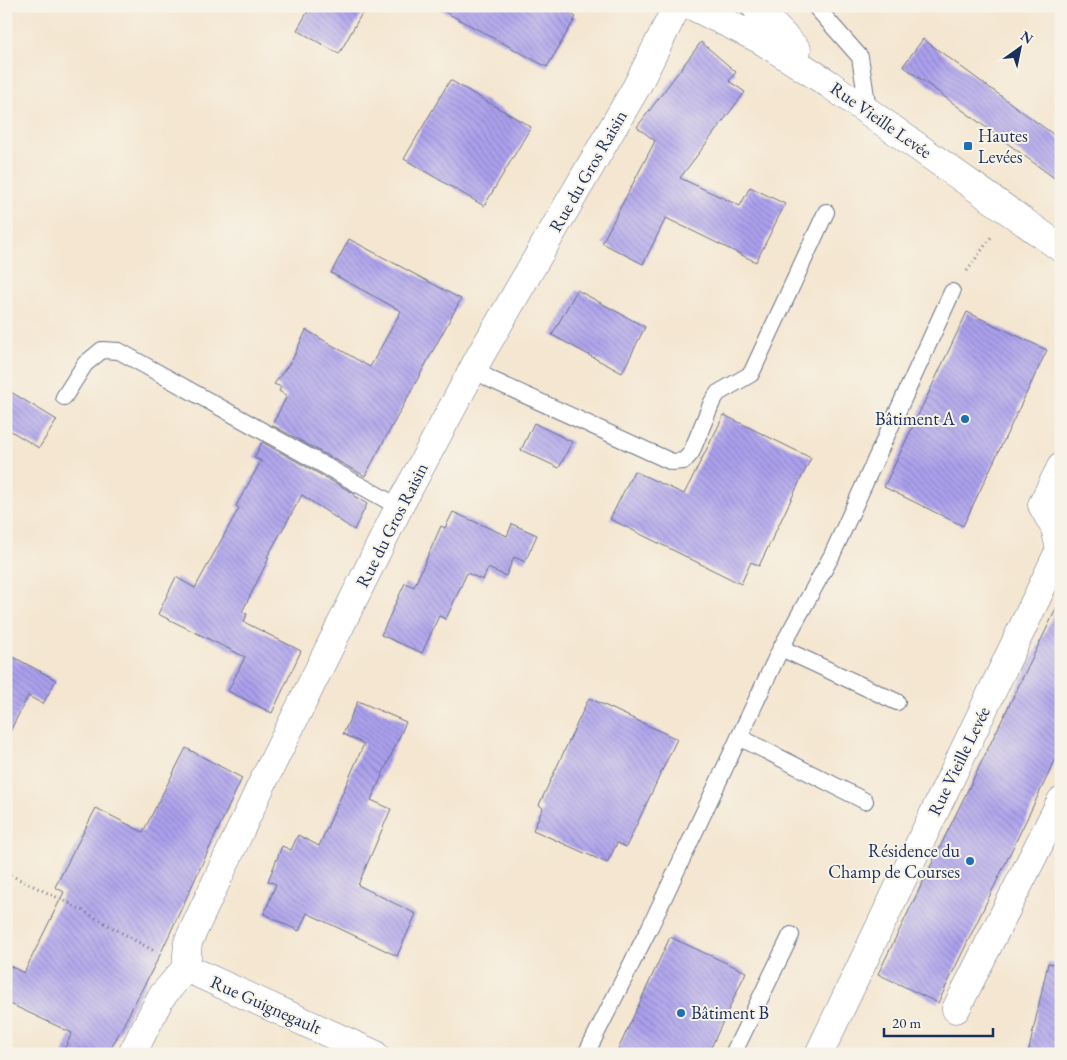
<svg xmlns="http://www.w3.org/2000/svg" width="1067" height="1060" font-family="'EB Garamond',serif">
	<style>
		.water { fill: url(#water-waves); stroke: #3e749e }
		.building { fill: url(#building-back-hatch) }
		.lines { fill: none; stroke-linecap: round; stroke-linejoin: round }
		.lane-casing { stroke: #676f86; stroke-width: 18 }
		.street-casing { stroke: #676f86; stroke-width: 29 }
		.secondary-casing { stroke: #676f86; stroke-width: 29 }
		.path { stroke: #676f86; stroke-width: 3; stroke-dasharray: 1 4; stroke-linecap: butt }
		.lane { stroke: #fff; stroke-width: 16 }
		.street { stroke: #fff; stroke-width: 28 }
		.secondary { stroke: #fff; stroke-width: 28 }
		.poi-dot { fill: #1f6fb2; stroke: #f7f3e8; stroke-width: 2 }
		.labels { text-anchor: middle; stroke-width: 4; stroke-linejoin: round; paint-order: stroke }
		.street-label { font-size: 18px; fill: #1b2f5e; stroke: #f7f3e8 }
		.poi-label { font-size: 18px; fill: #1b2f5e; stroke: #f7f3e8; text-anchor: start }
	</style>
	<defs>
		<pattern id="water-waves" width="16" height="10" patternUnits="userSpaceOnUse" patternTransform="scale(1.25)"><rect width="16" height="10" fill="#60bade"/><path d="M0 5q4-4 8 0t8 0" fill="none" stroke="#4e98b7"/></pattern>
		<pattern id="building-back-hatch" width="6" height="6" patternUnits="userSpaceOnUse" patternTransform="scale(1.25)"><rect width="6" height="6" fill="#aca0ed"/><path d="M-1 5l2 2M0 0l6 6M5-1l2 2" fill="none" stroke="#8b83c3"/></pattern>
	</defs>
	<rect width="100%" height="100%" fill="#f7f3e8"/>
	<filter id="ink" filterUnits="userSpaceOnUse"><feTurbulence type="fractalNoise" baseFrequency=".02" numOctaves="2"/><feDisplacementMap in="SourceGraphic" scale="10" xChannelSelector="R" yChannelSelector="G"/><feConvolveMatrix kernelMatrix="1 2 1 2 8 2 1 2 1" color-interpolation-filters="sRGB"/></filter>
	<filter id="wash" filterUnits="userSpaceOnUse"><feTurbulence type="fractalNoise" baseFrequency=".0096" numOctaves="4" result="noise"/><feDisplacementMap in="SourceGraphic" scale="20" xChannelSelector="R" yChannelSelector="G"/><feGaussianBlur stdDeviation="1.12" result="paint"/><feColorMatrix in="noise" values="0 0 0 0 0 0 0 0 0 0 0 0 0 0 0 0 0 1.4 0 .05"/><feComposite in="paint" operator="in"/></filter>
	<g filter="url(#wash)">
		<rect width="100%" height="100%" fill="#f4e6d0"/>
		<path class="water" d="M 6,6 L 15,6 L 6,49 Z"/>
		<g id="blocks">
			<path class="building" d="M 311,6 L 366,6 L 339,54 L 297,30 Z
				M 434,6 L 557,6 L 576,17 L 547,67 Z
				M 923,39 L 1061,140 L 1061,183 L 903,66 Z
				M 701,42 L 736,72 L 729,81 L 745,92 L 680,178 L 740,206 L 750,187 L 785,204 L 756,262 L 666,218 L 643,264 L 602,243 L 655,141 L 637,127 Z
				M 450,80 L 531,127 L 484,206 L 404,159 Z
				M 349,239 L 461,299 L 365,476 L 272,425 L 287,396 L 279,391 L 281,387 L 274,384 L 292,360 L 306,330 L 370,367 L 401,311 L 331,273 Z
				M 577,290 L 645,327 L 622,373 L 552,335 Z
				M 967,312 L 1047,350 L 963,526 L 884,487 Z
				M 6,389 L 57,420 L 39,448 L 6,428 Z
				M 724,415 L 811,458 L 759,566 L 751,562 L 741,584 L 610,519 L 634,471 L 684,494 Z
				M 534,423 L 572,442 L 559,468 L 521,450 Z
				M 262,442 L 355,494 L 354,496 L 367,504 L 354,530 L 302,495 L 267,557 L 269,558 L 242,612 L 247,614 L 244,622 L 301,651 L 272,713 L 228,691 L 245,657 L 158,614 L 176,577 L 195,588 L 239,508 L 236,506 L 261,461 L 254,458 Z
				M 453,512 L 507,536 L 512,524 L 537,535 L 525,562 L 514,557 L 506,576 L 488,568 L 483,580 L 467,573 L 446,619 L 439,616 L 422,653 L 381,635 L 405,583 L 414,587 L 441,526 L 445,528 Z
				M 1061,599 L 1061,748 L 938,1003 L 878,974 Z
				M 6,653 L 56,680 L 43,704 L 28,696 L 6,739 Z
				M 589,698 L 677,739 L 626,847 L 617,843 L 607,863 L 533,830 L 543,808 L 539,805 Z
				M 358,701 L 406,722 L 371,800 L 391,809 L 358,885 L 416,914 L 397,956 L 307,913 L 299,931 L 264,914 L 276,884 L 268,881 L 282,846 L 291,850 L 298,835 L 319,846 L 364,744 L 343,734 Z
				M 186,748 L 242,778 L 158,959 L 108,1054 L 62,1054 L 72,1033 L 6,1002 L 6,964 L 24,973 L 64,892 L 55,887 L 96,808 L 143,832 Z
				M 670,937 L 746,972 L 708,1054 L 616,1054 Z
				M 1048,963 L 1061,965 L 1061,1054 L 1028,1054 Z"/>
		</g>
	</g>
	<g filter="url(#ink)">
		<use href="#blocks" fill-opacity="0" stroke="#676f86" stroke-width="1"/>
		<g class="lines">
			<g class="lane-casing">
				<path id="lane" d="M 815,6 L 860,57 L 868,109
					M 473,369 L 492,380 L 672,462 L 684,461 L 691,453 L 712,402 L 718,393 L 751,374 L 826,212
					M 64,397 L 85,364 L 102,350 L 119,351 L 399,507
					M 781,648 L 897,702
					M 739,737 L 865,801
					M 586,1054 L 650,927 L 781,648 L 832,555 L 952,292
					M 733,1054 L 791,935"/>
			</g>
			<g class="street-casing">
				<path id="street" d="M 186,968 L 374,1054
					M 956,1009 L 1061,801
					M 132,1054 L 161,997 L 186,968 L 188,942 L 261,786 L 399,507 L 480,356 L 637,86 L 677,6
					M 819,1054 L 1060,549 L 1055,528 L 1042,505 L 1061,467"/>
			</g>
			<g class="secondary-casing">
				<path id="secondary" d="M 692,6 L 761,40 L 829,84 L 1061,248
					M 755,6 L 797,50"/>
			</g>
			<path class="path" d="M 967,271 L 991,237
				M 6,873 L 73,905 L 154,951"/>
			<use href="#lane" class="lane"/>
			<use href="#street" class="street"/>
			<use href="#secondary" class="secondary"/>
		</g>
	</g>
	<g class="poi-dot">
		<rect x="963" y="141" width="10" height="10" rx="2.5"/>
		<circle cx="965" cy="419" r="5"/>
		<circle cx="970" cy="861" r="5"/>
		<circle cx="681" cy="1013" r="5"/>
	</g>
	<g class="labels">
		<g class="street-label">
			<text transform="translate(881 120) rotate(35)" y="6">Rue Vieille Levée</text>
			<text transform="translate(588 171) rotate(-60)" y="6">Rue du Gros Raisin</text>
			<text transform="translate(392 525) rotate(-63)" y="6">Rue du Gros Raisin</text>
			<text transform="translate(959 761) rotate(-64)" y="6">Rue Vieille Levée</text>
			<text transform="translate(266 1005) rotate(24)" y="6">Rue Guignegault</text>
		</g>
		<g class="poi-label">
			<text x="978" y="142">Hautes<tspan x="978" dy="21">Levées</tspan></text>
			<text x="955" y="425" text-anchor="end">Bâtiment A</text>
			<text x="960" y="857" text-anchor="end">Résidence du<tspan x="960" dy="21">Champ de Courses</tspan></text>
			<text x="691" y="1019">Bâtiment B</text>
		</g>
	</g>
	<rect width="1067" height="1060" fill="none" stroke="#f7f3e8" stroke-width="25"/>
	<g transform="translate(1020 48) rotate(33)" stroke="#f7f3e8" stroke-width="4" paint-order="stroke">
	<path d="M0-4L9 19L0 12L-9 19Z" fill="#1b2f5e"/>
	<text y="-8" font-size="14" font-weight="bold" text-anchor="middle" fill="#1b2f5e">N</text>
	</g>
	<path d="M884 1028v8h109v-8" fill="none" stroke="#1b2f5e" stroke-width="2.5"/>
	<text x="892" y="1028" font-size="15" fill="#1b2f5e" stroke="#f7f3e8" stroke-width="4" paint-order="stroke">20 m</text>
</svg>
